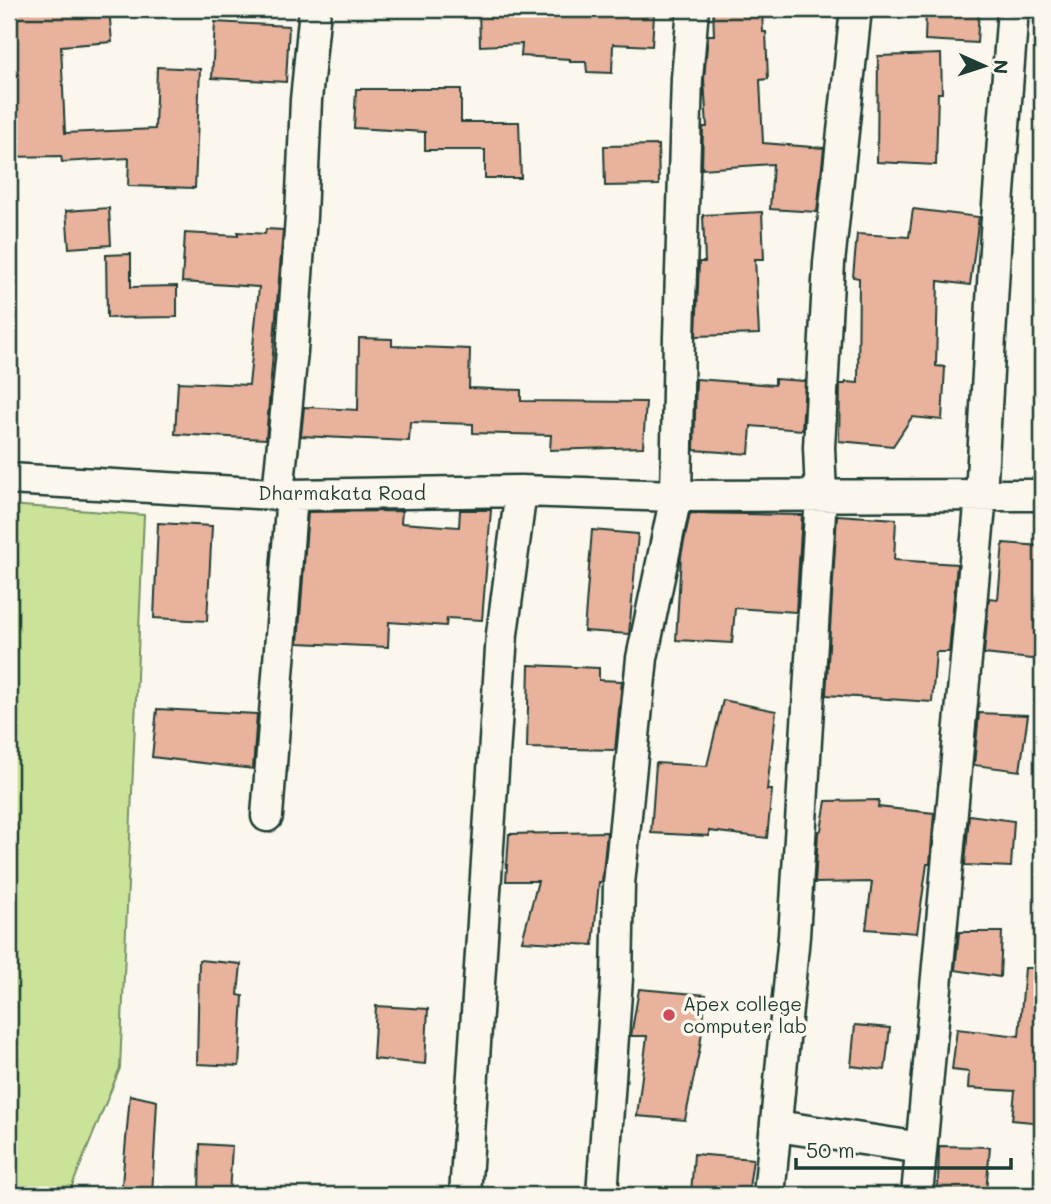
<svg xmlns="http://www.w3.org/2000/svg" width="1051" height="1204" font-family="Mali,sans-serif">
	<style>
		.green { fill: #cae399; stroke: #749066; stroke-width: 2 }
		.building { fill: #e8b29d; stroke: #1f3d34; stroke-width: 2 }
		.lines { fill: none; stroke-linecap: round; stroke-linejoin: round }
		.minor-casing { stroke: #1f3d34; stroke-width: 35 }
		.minor { stroke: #fbf7ec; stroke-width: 30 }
		.poi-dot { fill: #d1495b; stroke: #fbf7ec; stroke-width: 2.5 }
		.labels { text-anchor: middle; stroke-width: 7; stroke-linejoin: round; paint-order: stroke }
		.street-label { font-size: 19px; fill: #1f3d34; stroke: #fbf7ec }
		.poi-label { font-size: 19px; fill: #1f3d34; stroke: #fbf7ec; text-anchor: start }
	</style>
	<rect width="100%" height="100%" fill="#fbf7ec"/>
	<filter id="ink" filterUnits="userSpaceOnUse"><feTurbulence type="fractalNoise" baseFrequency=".0143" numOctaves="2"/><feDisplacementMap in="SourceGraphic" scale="14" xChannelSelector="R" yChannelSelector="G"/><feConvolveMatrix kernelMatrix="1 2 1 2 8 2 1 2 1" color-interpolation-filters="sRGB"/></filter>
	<g filter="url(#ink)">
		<path class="green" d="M 9,505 L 144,515 L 120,1068 L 70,1191 L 58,1195 L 9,1195 Z"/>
		<path class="building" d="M 9,9 L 109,9 L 112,42 L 61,46 L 65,133 L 155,129 L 157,67 L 200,69 L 195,188 L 128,186 L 129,158 L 62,162 L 61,156 L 9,157 Z
			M 479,9 L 640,9 L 640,15 L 654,15 L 652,46 L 613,44 L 612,73 L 587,72 L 586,62 L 570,62 L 570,59 L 521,56 L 522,44 L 480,46 Z
			M 713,9 L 762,9 L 763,32 L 766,32 L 768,79 L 760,80 L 763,143 L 824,148 L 817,212 L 770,209 L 773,164 L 702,169 L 703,127 L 707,127 L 704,79 L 708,35 L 714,35 Z
			M 926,9 L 979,9 L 977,43 L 925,40 Z
			M 215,22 L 289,26 L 286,82 L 212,78 Z
			M 941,54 L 942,93 L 938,93 L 936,165 L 877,162 L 878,56 Z
			M 356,89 L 461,89 L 461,122 L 519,122 L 521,178 L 485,178 L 485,150 L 425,150 L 425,132 L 354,128 Z
			M 658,145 L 659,185 L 605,186 L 604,146 Z
			M 109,208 L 111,245 L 69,248 L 66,211 Z
			M 913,209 L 979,217 L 970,285 L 938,281 L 936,366 L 945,367 L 942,420 L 912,417 L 893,446 L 839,441 L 840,384 L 845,384 L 846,382 L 858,383 L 859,278 L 853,277 L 857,234 L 909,237 Z
			M 762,212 L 764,259 L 755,259 L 759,334 L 696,336 L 699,262 L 705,262 L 703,215 Z
			M 266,229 L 283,230 L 266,439 L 175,434 L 178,382 L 249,385 L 259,287 L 182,282 L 185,233 L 238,236 L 238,232 L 265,234 Z
			M 131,254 L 131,287 L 177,286 L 177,317 L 107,318 L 106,255 Z
			M 359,338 L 392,339 L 392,346 L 470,349 L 469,388 L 521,390 L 521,401 L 646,402 L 643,447 L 550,450 L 551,435 L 473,433 L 473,424 L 410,422 L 409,441 L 301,436 L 304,407 L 358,410 Z
			M 696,379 L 775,385 L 775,379 L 805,381 L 802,430 L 751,426 L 749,454 L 694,450 Z
			M 460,510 L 491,510 L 482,620 L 447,618 L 446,626 L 389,622 L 388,647 L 298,643 L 308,512 L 402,511 L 401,523 L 459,527 Z
			M 690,513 L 802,515 L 796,612 L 735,608 L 732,643 L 676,640 L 681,556 Z
			M 837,515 L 896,519 L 894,560 L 957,564 L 949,652 L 936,652 L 932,702 L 826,695 Z
			M 158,523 L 212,526 L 207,621 L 154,618 Z
			M 592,530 L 638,534 L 629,634 L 584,631 Z
			M 1003,543 L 1042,546 L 1041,660 L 984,654 L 989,598 L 998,599 Z
			M 529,665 L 599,668 L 599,680 L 622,681 L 615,750 L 527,748 Z
			M 723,700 L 776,711 L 767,790 L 772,790 L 767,838 L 709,831 L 709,836 L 651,833 L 656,763 L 707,766 Z
			M 157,709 L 257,714 L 253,769 L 152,757 Z
			M 979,713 L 1028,715 L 1020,771 L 974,765 Z
			M 879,800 L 878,807 L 934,813 L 930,864 L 927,864 L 917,933 L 866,929 L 872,882 L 815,883 L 818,833 L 821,830 L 826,801 Z
			M 969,815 L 1014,821 L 1011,867 L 965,865 Z
			M 607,832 L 602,882 L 599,882 L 593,945 L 522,941 L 538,881 L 506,881 L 509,834 Z
			M 959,932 L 1002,932 L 1000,977 L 955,970 Z
			M 199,960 L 241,964 L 238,995 L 243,996 L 239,1066 L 197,1064 Z
			M 1025,968 L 1042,968 L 1042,1123 L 1012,1120 L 1015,1091 L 968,1088 L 969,1072 L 952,1070 L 957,1029 L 1019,1036 Z
			M 639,989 L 706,995 L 700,1047 L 685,1120 L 637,1116 L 647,1036 L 631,1036 Z
			M 376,1006 L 428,1009 L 425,1064 L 373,1059 Z
			M 855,1025 L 890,1028 L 885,1070 L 851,1066 Z
			M 130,1095 L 157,1101 L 152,1195 L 121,1195 Z
			M 200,1144 L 232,1146 L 229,1195 L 199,1195 Z
			M 939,1146 L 990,1147 L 986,1192 L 938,1189 Z
			M 694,1154 L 753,1159 L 748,1195 L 691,1193 Z"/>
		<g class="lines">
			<g class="minor-casing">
				<path id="minor" d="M 9,479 L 292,495 L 521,491 L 676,496 L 1042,495
					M 278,494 L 292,351 L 301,216 L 306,100 L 315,9
					M 267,816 L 292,495
					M 777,1126 L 921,1148
					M 465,1195 L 502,634 L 521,491
					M 602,1195 L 617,978 L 619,884 L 642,658 L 676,496 L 679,336 L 687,78 L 693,9
					M 769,1195 L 794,936 L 821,496 L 819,447 L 829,263 L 856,9
					M 917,1195 L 981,495 L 996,232 L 1013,9"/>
			</g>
			<use href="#minor" class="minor"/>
		</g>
	</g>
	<circle class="poi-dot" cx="669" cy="1015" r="7"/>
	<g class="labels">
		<g class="street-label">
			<text x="342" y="500">Dharmakata Road</text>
		</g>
		<g class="poi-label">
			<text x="683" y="1011">Apex college<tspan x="683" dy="22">computer lab</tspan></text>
		</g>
	</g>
	<rect width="1051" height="1204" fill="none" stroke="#fbf7ec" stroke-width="35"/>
	<rect x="18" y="18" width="1016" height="1169" fill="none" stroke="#1f3d34" stroke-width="2.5" filter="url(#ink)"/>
	<g transform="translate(984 66) rotate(93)" stroke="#fbf7ec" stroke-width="5" paint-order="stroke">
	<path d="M0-5L12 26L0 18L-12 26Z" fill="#1f3d34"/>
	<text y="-10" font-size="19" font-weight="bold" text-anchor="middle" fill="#1f3d34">N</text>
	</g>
	<path d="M796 1158v10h215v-10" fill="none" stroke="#1f3d34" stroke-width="3.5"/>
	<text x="806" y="1158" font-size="21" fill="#1f3d34" stroke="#fbf7ec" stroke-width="5" paint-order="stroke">50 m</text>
</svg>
